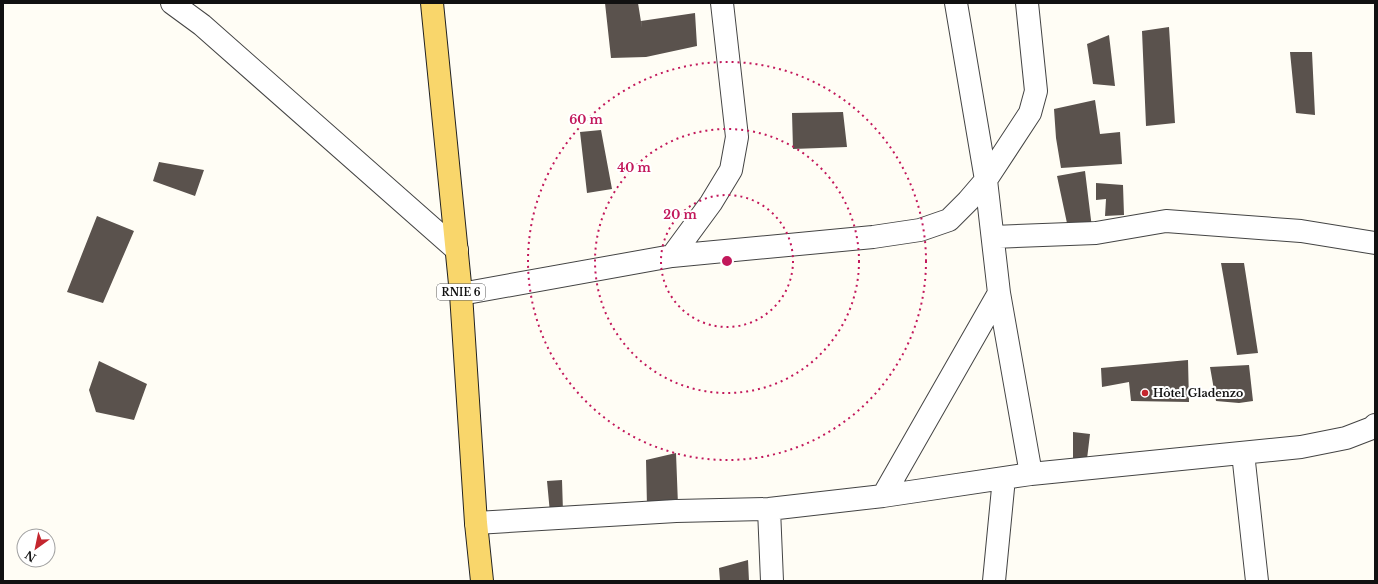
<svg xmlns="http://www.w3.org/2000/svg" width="1378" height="584" font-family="'Libre Baskerville',serif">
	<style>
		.building { fill: #5a524d }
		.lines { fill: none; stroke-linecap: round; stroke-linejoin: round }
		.minor-casing { stroke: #444; stroke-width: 24 }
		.major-casing { stroke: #222; stroke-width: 24 }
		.minor { stroke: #fff; stroke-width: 22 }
		.major { stroke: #f9d66b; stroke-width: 22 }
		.ring { fill: none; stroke: #c2185b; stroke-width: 2; stroke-dasharray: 2 4 }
		.poi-dot { fill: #c4262e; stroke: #fff; stroke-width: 1.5 }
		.labels { text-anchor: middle; stroke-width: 4; stroke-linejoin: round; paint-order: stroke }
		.shield { fill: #fff; stroke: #585858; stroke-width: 1 }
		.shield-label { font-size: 10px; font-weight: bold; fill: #111 }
		.poi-label { font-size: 11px; font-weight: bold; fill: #111; stroke: #fff; text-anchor: start }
		.centre { fill: #c2185b; stroke: #fff; stroke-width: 2 }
		.ring-label { font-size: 12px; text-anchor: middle; font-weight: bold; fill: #c2185b; stroke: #fff; stroke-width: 4; stroke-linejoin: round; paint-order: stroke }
	</style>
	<rect width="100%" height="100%" fill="#fffdf5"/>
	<path class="building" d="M 605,3 L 638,3 L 642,28 L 641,21 L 695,13 L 697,46 L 646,57 L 611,58 Z
		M 1169,27 L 1175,123 L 1146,126 L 1142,31 Z
		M 1109,35 L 1115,86 L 1093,84 L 1087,44 Z
		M 1290,52 L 1312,52 L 1315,115 L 1296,113 Z
		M 1095,100 L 1100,134 L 1120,132 L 1122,164 L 1061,168 L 1056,138 L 1054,109 Z
		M 843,112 L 847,147 L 793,149 L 792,113 Z
		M 601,130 L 612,189 L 587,193 L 580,132 Z
		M 159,162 L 204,170 L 195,196 L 153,181 Z
		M 1085,171 L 1092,228 L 1068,228 L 1057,176 Z
		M 1096,183 L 1123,185 L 1124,215 L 1105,216 L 1106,199 L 1096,200 Z
		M 97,216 L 134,231 L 103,303 L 67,292 Z
		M 1221,263 L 1244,263 L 1258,353 L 1237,355 Z
		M 1188,360 L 1189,402 L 1131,401 L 1129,382 L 1102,387 L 1101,368 Z
		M 99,361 L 147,384 L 134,420 L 96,412 L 89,390 Z
		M 1249,365 L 1253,401 L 1239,403 L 1216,401 L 1210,367 Z
		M 1073,432 L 1090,434 L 1087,459 L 1073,461 Z
		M 676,453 L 678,505 L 647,507 L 646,460 Z
		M 562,480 L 563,512 L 550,513 L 547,481 Z
		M 748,560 L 749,581 L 720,581 L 719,568 Z"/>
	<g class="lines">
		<g class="minor-casing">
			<path id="minor" d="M 172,3 L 202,25 L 457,250
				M 993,237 L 1096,233 L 1166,221 L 1301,231 L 1375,243
				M 672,256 L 711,203 L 731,170 L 737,137 L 722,3
				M 999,293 L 1031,474
				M 461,294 L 672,256 L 873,237 L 920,230 L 949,220 L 968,201 L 986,180 L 1030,113 L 1036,91 L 1027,3
				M 1243,453 L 1257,581
				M 883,496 L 999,293 L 986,180 L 956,3
				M 769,509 L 772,581
				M 476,523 L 676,511 L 769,509 L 883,496 L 1031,474 L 1301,447 L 1346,438 L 1372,428 L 1375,425
				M 994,581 L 1004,478"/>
		</g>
		<g class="major-casing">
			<path id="major" d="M 432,3 L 461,294 L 476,523 L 482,581"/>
		</g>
		<use href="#minor" class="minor"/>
		<use href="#major" class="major"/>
	</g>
	<g class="ring">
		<circle cx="727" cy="261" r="66"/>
		<circle cx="727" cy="261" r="132"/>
		<circle cx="727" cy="261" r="199"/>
	</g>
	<circle class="poi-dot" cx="1145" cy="393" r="4"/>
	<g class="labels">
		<rect class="shield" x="437" y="284" width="48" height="16" rx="3"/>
		<g class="shield-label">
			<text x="461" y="296">RNIE 6</text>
		</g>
		<g class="poi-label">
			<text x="1153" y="397">Hôtel Gladenzo</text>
		</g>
	</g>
	<circle cx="727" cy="261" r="6" class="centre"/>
	<g class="ring-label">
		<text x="586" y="124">60 m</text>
		<text x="634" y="172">40 m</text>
		<text x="680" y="219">20 m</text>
	</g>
	<rect width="1378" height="584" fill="none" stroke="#111111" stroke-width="8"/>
	<g transform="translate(36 548) rotate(213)"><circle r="19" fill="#ffffff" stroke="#a0a0a0"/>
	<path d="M0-3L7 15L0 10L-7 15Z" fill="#c4262e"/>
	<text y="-6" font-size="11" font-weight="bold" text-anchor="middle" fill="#111111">N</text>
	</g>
</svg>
